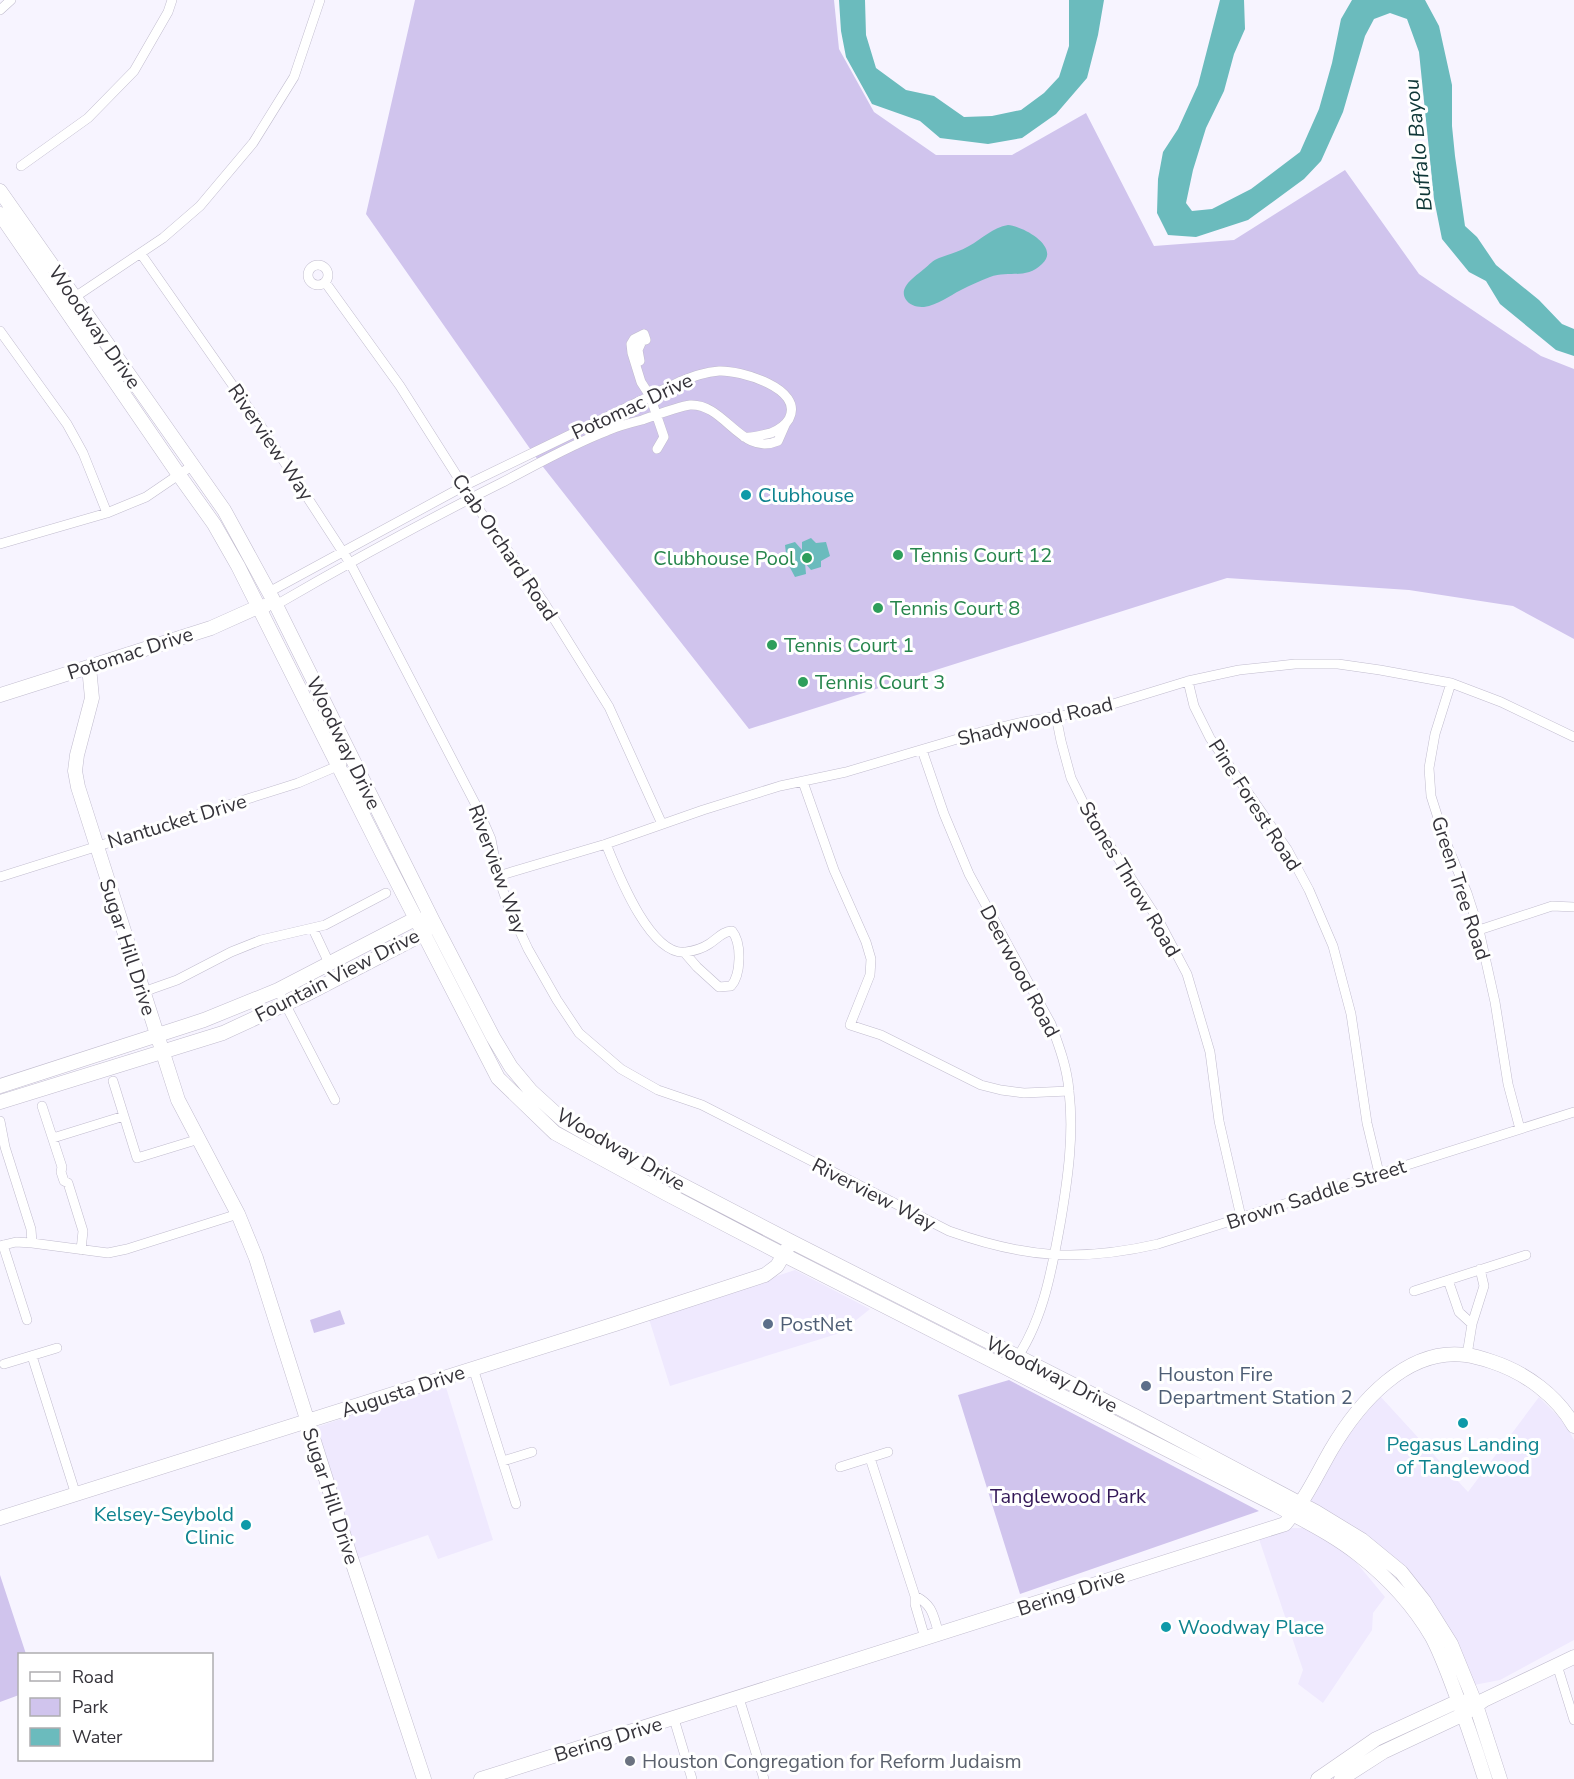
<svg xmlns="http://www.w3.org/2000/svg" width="1574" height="1779" font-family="'Nunito Sans',sans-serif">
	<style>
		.built { fill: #efe9fe }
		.green { fill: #d0c4ed }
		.water { fill: #6bbbbd }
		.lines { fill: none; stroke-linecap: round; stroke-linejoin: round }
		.street-casing { stroke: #c1bcce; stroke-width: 10 }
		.secondary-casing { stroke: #c1bcce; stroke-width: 15 }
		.street { stroke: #fff; stroke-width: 9 }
		.secondary { stroke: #fff; stroke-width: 14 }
		.culture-dot { fill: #0f9aa8; stroke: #fff; stroke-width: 2 }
		.leisure-dot { fill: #2e9e5b; stroke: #fff; stroke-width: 2 }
		.service-dot { fill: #5c6f8a; stroke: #fff; stroke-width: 2 }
		.worship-dot { fill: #6b7280; stroke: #fff; stroke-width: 2 }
		.labels { text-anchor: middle; stroke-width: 6; stroke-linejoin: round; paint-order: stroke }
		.street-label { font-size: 20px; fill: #35333a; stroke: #fff }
		.culture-label { font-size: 20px; fill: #0d838f; stroke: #fff; text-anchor: start }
		.leisure-label { font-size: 20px; fill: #27864d; stroke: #fff; text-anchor: start }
		.service-label { font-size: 20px; fill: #4e5e75; stroke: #fff; text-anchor: start }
		.park-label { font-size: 20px; fill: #331857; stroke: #fff }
		.worship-label { font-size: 20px; fill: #5b616d; stroke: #fff; text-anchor: start }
		.water-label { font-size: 21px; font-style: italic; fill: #0e3637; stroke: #fff }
	</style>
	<rect width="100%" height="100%" fill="#f7f4ff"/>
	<path class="built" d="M 795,1270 L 870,1309 L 840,1333 L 670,1386 L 649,1319 Z
		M 445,1384 L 493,1540 L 438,1559 L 428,1535 L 357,1559 L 314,1428 Z
		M 1380,1396 L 1468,1492 L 1539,1397 L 1565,1423 L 1574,1440 L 1574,1640 L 1500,1680 L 1474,1685 L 1426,1598 L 1308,1505 L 1345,1439 Z
		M 1292,1528 L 1308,1528 L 1351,1556 L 1385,1597 L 1373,1613 L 1372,1630 L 1323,1703 L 1298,1684 L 1303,1670 L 1259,1539 Z"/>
	<path class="green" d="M 415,0 L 834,0 L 839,49 L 874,112 L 936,155 L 1012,155 L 1086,113 L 1154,246 L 1234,240 L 1345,170 L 1419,274 L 1541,356 L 1574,369 L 1574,639 L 1513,606 L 1409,590 L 1227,578 L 749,729 L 540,463 L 366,214 Z
		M 340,1310 L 345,1324 L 314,1333 L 310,1320 Z
		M 1009,1380 L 1259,1511 L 1020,1594 L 958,1395 Z
		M 0,1575 L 26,1654 L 20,1654 L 19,1695 L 0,1702 Z"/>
	<path class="water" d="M 839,0 L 865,0 L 866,35 L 876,68 L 906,90 L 934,96 L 964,117 L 992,116 L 1021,110 L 1044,93 L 1059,77 L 1069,46 L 1069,0 L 1104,0 L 1098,35 L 1087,78 L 1056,114 L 1022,138 L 988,144 L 940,138 L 920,121 L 872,104 L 846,57 L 841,31 Z
		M 1220,0 L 1244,0 L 1245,29 L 1234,54 L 1224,91 L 1206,128 L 1193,170 L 1186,203 L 1192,211 L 1212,209 L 1251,189 L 1300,152 L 1319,109 L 1332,63 L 1341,19 L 1352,0 L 1425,0 L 1439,26 L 1452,85 L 1452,126 L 1455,156 L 1465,226 L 1477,237 L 1496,265 L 1539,300 L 1562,324 L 1574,329 L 1574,356 L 1556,350 L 1500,304 L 1486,281 L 1469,272 L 1442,239 L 1434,199 L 1419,52 L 1407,19 L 1390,13 L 1374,19 L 1365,36 L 1343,112 L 1321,161 L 1304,179 L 1248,220 L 1196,237 L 1168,235 L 1157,213 L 1158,179 L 1163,152 L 1178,129 L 1198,85 Z
		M 1008,225 C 1023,226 1061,247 1042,264 C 1026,280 1009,270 990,277 C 980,281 970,285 961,290 C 949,296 938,305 924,307 C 918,307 911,306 907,301 C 896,288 916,276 924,269 C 929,265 933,260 939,258 C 949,254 959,252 969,246 C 982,239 993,227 1008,225 Z
		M 811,538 L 816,543 L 826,542 L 830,556 L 821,561 L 821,567 L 811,570 L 805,563 L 806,574 L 795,577 L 787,562 L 785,545 L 795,542 L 802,550 L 802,542 Z"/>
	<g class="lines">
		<g class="street-casing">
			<path id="street" d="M 0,10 L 11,0
				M 21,166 L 88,118 L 134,71 L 168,12 L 172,0
				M 141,254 L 257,420 L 350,563 L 478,809 L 491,839 L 498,876 L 509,908 L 528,949 L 557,1000 L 579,1033 L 621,1069 L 658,1090 L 702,1105 L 949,1231 C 1025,1258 1080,1262 1158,1244 L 1574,1112
				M308 275a10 10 0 1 1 20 0a10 10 0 1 1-20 0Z
				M 325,282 L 400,386 L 471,498 L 543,601 L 609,707 L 662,824
				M 72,299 L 163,238 L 200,206 L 253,143 L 294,77 L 320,0
				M 0,331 L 67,424 L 83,453 L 107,513
				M 644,334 L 634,339 L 631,344 L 632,353 L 641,382 L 650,396 L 664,437 L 657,449
				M 640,361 L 638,350 L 642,341 L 646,340 L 644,334
				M 0,544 L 107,513 L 146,497 L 193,465
				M 269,592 L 464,486 L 679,382 C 692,377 704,372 719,371 C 739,370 805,388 789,419 C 785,426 778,430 771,433 C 761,435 754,438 744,437
				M 276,605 C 350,562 425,521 501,483 C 536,465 570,445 607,431 C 618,426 630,423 642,420 C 653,416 680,406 690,405 C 725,403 741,457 778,441 L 785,425
				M 1188,681 L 1194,706 L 1210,738 L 1287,849 L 1309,890 L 1333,946 L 1351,1014 L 1367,1123 L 1379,1173
				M 1451,683 L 1435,734 L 1429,768 L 1431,796 L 1445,840 L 1467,893 L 1479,930 L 1495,1002 L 1508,1084 L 1520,1129
				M 1056,716 L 1061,741 L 1071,778 L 1088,812 L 1159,921 L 1187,974 L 1210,1052 L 1219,1121 L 1241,1217
				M 922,750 L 944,814 L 969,874 L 1051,1024 C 1059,1046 1067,1067 1069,1091 C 1074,1134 1068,1177 1061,1219 C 1052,1270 1042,1329 1008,1370
				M 803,782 L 834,870 L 866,942 L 871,959 L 870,975 L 850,1025 L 881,1035 L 981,1085 L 1001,1090 L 1024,1093 L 1069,1091
				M 606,844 C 617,871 650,957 686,952 C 693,951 703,948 709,944 C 717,939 723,931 732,931 C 742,943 741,975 731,986 L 719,987 L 697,967 L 684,952
				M 498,876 L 606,844 L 703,810 L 780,786 L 846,772 L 981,732 L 1023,722 L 1090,711 L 1188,681 L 1239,670 L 1295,664 L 1338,664 L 1380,670 L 1451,683 L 1501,702 L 1574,737
				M 0,877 L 298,783 L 342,764
				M 313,929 L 329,963
				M 1479,930 L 1552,906 L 1574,907
				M 278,990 L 335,1100
				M 143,992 L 177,980 L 231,952 L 261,940 L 325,925 L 386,893
				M 113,1081 L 137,1158 L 199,1139
				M 42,1106 L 62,1167 L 61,1172 L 64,1181 L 68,1183 L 83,1231 L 81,1250
				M 0,1121 L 5,1147 L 31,1229 L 32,1243
				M 53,1138 L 124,1116
				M 3,1245 L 27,1320
				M 0,1246 L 16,1242 L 32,1243 L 108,1253 L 127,1249 L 238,1214
				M 1448,1280 L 1459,1312 L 1472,1324
				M 1414,1291 L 1526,1255
				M 1467,1355 L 1472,1324 L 1484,1286 L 1480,1269
				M 32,1356 L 76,1495
				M 4,1364 L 57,1348
				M 473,1368 L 516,1504
				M 870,1458 L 915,1596 L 915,1604 L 925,1638
				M 503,1461 L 532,1452
				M 840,1467 L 888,1452
				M 915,1596 C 933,1605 933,1615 939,1634
				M 1557,1665 L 1574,1720
				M 739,1698 L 764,1779
				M 674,1719 L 692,1779"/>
		</g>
		<g class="secondary-casing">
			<path id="secondary" d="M 0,191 L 224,510 L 276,605 L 433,921 L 493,1037 L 511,1067 L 531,1091 L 564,1121 L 615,1150 L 792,1242 L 1135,1416 L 1316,1512 L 1362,1540 L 1401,1572 L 1424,1601 L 1451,1644 L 1476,1705 L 1500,1779
				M 0,214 L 179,475 L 214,524 L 238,566 L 381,851 L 498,1078 L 555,1133 L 667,1194 L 784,1255 L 1276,1505 C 1305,1521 1334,1535 1359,1555 C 1387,1577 1414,1606 1432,1637 C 1440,1652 1446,1668 1452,1684 C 1464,1715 1475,1747 1485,1779
				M 89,667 L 92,698 L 77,755 L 75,771 L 78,787 L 178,1100 L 238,1214 L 256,1258 L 350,1555 L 424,1779
				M 0,695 L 211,628 L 258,607 L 265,606
				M 0,1086 L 204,1020 L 278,990 L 415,919 L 424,920
				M 0,1102 L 223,1033 L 305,995 L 423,934 L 429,927
				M 0,1518 L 615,1324 L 765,1275 L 777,1266 L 787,1249
				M 481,1779 L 1285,1524 C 1306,1499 1315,1478 1331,1450 C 1358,1404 1406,1347 1466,1355 C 1475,1356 1484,1359 1493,1362 C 1526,1373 1557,1396 1574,1426
				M 1318,1779 L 1376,1739 L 1452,1704 L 1467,1701
				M 1341,1779 L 1383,1752 L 1464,1714 L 1484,1700 L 1574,1657"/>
		</g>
		<use href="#street" class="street"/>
		<use href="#secondary" class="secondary"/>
	</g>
	<g class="culture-dot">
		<circle cx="746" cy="495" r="6"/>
		<circle cx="1463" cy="1423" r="6"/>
		<circle cx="246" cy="1525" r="6"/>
		<circle cx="1166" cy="1627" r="6"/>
	</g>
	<g class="leisure-dot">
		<circle cx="898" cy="555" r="6"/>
		<circle cx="807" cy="558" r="6"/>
		<circle cx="878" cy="608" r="6"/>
		<circle cx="772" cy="645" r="6"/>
		<circle cx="803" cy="682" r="6"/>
	</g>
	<g class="service-dot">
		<circle cx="768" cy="1324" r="6"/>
		<circle cx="1146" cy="1386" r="6"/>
	</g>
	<circle class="worship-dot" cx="630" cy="1761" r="6"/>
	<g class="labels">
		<g class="street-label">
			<text transform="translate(95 327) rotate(55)" y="7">Woodway Drive</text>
			<text transform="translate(632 406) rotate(-25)" y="7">Potomac Drive</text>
			<text transform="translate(271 442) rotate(56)" y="7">Riverview Way</text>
			<text transform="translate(505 547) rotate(56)" y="7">Crab Orchard Road</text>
			<text transform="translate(130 653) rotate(-18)" y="7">Potomac Drive</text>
			<text transform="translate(1035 721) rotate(-13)" y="7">Shadywood Road</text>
			<text transform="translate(344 743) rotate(64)" y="7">Woodway Drive</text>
			<text transform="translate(1255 805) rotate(57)" y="7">Pine Forest Road</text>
			<text transform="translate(177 821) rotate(-17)" y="7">Nantucket Drive</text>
			<text transform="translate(498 869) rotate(70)" y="7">Riverview Way</text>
			<text transform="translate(1130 879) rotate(59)" y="7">Stones Throw Road</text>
			<text transform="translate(1461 888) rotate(72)" y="7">Green Tree Road</text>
			<text transform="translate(128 947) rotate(72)" y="7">Sugar Hill Drive</text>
			<text transform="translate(1020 971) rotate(62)" y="7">Deerwood Road</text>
			<text transform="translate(337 975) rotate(-27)" y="7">Fountain View Drive</text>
			<text transform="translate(621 1149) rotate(30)" y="7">Woodway Drive</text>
			<text transform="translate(874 1194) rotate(27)" y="7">Riverview Way</text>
			<text transform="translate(1316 1194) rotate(-18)" y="7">Brown Saddle Street</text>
			<text transform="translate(1052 1374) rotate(27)" y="7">Woodway Drive</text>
			<text transform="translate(403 1391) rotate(-18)" y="7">Augusta Drive</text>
			<text transform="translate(331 1496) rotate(72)" y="7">Sugar Hill Drive</text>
			<text transform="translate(1071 1592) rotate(-18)" y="7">Bering Drive</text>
			<text transform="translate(608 1739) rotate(-17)" y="7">Bering Drive</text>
		</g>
		<g class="culture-label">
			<text x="758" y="502">Clubhouse</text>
			<text x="1463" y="1451" text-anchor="middle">Pegasus Landing<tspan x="1463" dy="23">of Tanglewood</tspan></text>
			<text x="234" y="1521" text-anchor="end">Kelsey-Seybold<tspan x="234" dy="23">Clinic</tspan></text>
			<text x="1178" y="1634">Woodway Place</text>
		</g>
		<g class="leisure-label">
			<text x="910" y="562">Tennis Court 12</text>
			<text x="795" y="565" text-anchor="end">Clubhouse Pool</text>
			<text x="890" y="615">Tennis Court 8</text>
			<text x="784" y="652">Tennis Court 1</text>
			<text x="815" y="689">Tennis Court 3</text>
		</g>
		<g class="service-label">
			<text x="780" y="1331">PostNet</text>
			<text x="1158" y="1381">Houston Fire<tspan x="1158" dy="23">Department Station 2</tspan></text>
		</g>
		<g class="park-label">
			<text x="1068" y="1503">Tanglewood Park</text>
		</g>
		<g class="worship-label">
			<text x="642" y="1768">Houston Congregation for Reform Judaism</text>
		</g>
		<g class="water-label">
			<text transform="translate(1418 145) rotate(-96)" y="7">Buffalo Bayou</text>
		</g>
	</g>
	<rect x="18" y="1653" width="195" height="108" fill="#ffffff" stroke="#aeadb0" stroke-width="1.5"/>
	<rect x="30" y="1672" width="30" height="9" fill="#ffffff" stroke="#aeadb0" stroke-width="1.5"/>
	<text x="72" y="1683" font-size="18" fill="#35333a">Road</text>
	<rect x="30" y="1698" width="30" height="18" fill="#d0c4ed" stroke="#aeadb0" stroke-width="1.5"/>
	<text x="72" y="1713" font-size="18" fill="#35333a">Park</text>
	<rect x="30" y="1728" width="30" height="18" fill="#6bbbbd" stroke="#aeadb0" stroke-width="1.5"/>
	<text x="72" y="1743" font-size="18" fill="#35333a">Water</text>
</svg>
